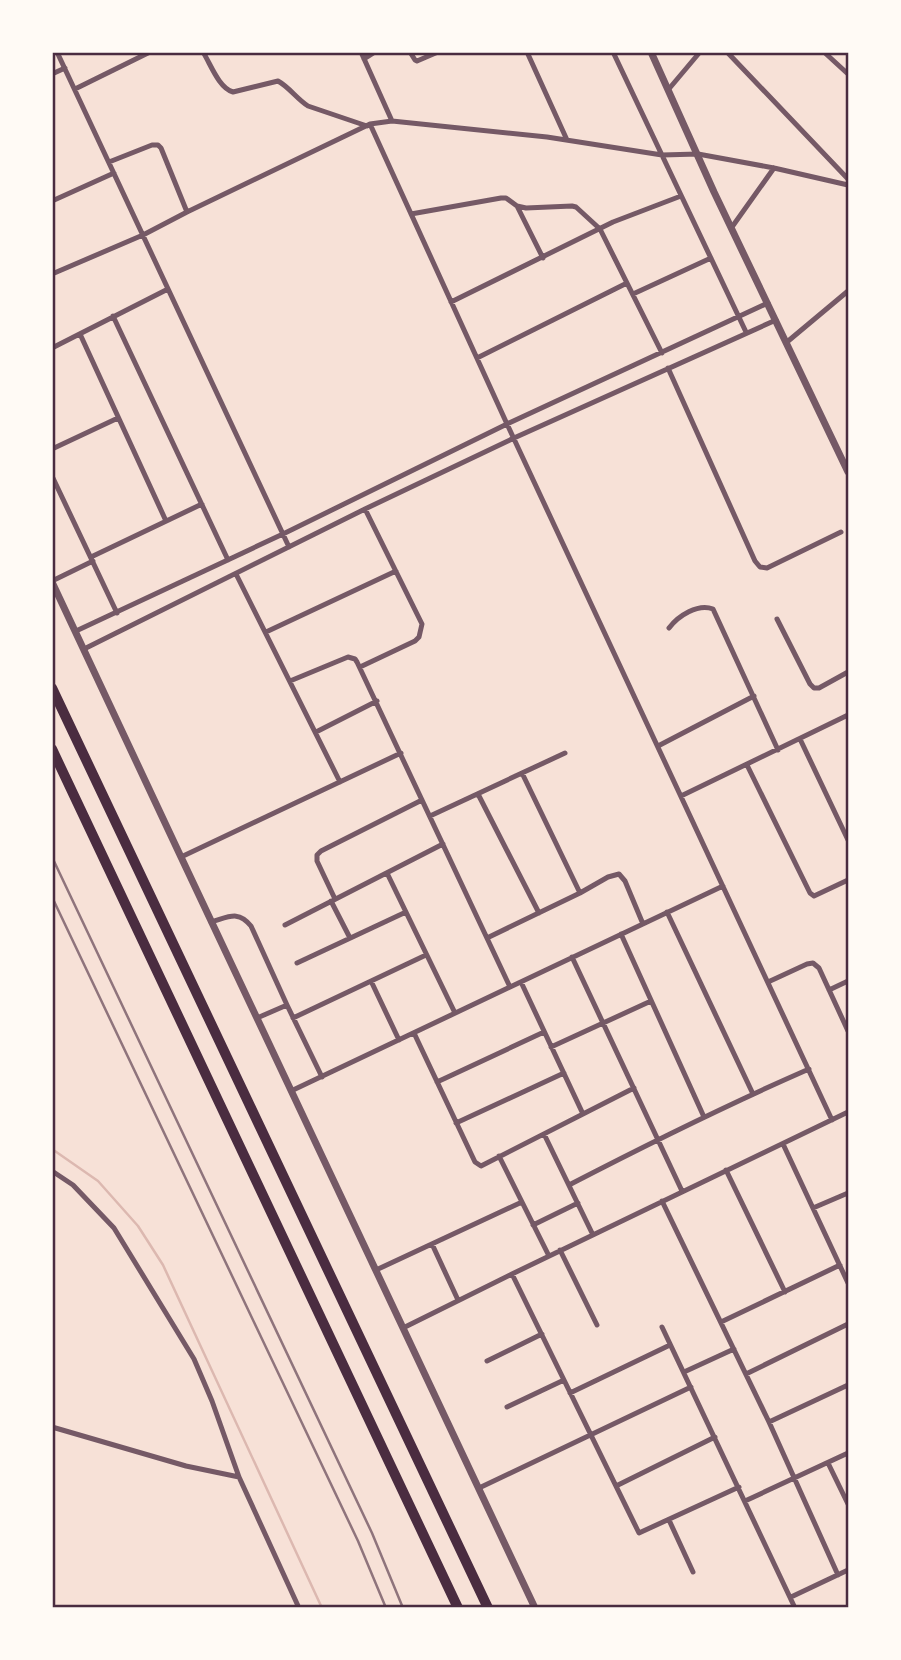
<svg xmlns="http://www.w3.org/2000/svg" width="901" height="1660" font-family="Helvetica,sans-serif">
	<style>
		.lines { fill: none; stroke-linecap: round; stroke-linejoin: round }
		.stream { stroke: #dcb8b0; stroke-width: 2.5 }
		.minor { stroke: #755966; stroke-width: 5 }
		.tertiary { stroke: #755966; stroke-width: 7 }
		.motorway { stroke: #4a2c40; stroke-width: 10 }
		.rail { stroke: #8f747c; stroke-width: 2.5 }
		.neatline { fill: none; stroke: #4a2c40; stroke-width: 2.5 }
	</style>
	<rect width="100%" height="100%" fill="#f7e1d7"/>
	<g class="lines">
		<path class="stream" d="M 52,1149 L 98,1181 L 138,1226 L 163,1265 L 322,1608"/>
		<path class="minor" d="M 57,52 L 289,547
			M 203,52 C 211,65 219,88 233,92 L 278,81 C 289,87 297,99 308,106 L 367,126
			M 361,52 L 392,121
			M 410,52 L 415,60 L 417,61 L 438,52
			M 527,52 L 567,140
			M 613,52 L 746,332
			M 727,52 L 848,179
			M 824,52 L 848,74
			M 364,59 L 375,52
			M 52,74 L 65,68
			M 75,89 L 150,52
			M 668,90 L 700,52
			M 370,124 L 507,424 L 832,1120
			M 109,162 L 152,145 L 158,145 L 161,148 L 187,212
			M 52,201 L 114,173
			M 517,206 L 543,258
			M 411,214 L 501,198 L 506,198 L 517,206 L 526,208 L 572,206 L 576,207 L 600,229 L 662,353
			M 732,227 L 774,168
			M 52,274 L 143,235 L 187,212 L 370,124 L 392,121 L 547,137 L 662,155 L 698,154 L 774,168 L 848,185
			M 633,294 L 711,258
			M 451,302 L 613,222 L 681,196
			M 113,316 L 228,560
			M 80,334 L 166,521
			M 787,342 L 848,291
			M 52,348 L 168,289
			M 477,358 L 627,283
			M 668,368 L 755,561 L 760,567 L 767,568 L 841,532
			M 52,449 L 118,418
			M 52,476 L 117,613
			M 91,557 L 202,504
			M 236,574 L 340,782
			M 52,581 L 93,561
			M 777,619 L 810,684 L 814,688 L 819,688 L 848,672
			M 669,628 C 678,616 698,603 713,609 L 778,750
			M 76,631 L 283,534 L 507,424 L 768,303
			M 266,632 L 396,571
			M 84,649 L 365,509 L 514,438 L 776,320
			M 360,667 L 415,641 L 419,637 L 422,624 L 365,509
			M 290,681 L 348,657 L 355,659 L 357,662 L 510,987
			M 316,732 L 377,701
			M 800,739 L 848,840
			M 658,746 L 754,696
			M 747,765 L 810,893 L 814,896 L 848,880
			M 522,773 L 580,893
			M 478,794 L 539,913
			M 681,796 L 848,715
			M 430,816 L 565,753
			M 181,857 L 401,753
			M 387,873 L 455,1013
			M 335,899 L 317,861 L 317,855 L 321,851 L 422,800
			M 331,901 L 350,938
			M 667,912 L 753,1094
			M 211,922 C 229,917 238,910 251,926 L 287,1005 L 322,1077
			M 285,925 L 443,844
			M 621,934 L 704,1117
			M 487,938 L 580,893 L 608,877 L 619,874 L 625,881 L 643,924
			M 572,957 L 682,1191
			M 297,963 L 406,912
			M 371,981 L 399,1040
			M 521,982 L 583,1114
			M 768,982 L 807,964 L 813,963 L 819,968 L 848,1031
			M 829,990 L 848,981
			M 257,1018 L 287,1005
			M 293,1018 L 426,955
			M 414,1033 L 475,1162 L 481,1166 L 634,1088
			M 551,1047 L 651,1001
			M 437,1082 L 544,1032
			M 291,1091 L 723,886
			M 456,1123 L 564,1073
			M 544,1134 L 593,1235
			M 783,1144 L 848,1283
			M 499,1156 L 549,1256
			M 726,1170 L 785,1292
			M 52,1171 L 73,1185 L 114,1228 L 194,1359 L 212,1401 L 239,1477 L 299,1608
			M 569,1185 C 648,1144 727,1105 809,1069
			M 662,1201 L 769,1422 L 838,1575
			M 813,1208 L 848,1193
			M 533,1225 L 578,1203
			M 432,1244 L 458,1300
			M 560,1250 L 597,1325
			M 376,1270 L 522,1202
			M 512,1274 L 639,1533 L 739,1487
			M 721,1322 L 840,1265
			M 662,1327 L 795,1608
			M 403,1328 L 512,1274 L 848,1112
			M 487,1361 L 542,1334
			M 684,1372 L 734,1349
			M 746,1374 L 848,1324
			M 570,1393 L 670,1345
			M 507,1407 L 564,1380
			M 769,1422 L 848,1385
			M 52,1427 L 186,1466 L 239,1477
			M 828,1463 L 848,1504
			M 616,1486 L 715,1437
			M 479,1488 L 691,1387
			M 745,1501 L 848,1453
			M 669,1520 L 693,1572
			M 791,1597 L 848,1570"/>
		<path class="tertiary" d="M 651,52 L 714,192 L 848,472
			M 52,582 L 181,857 L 535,1608"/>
		<path class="motorway" d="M 52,688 L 488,1608
			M 52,749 L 458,1608"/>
		<path class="rail" d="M 52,857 L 372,1533 L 403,1608
			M 52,897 L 358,1541 L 386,1608"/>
	</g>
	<rect width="901" height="1660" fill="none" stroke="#fffaf5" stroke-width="108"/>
	<rect x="54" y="54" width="793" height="1552" class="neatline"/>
</svg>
